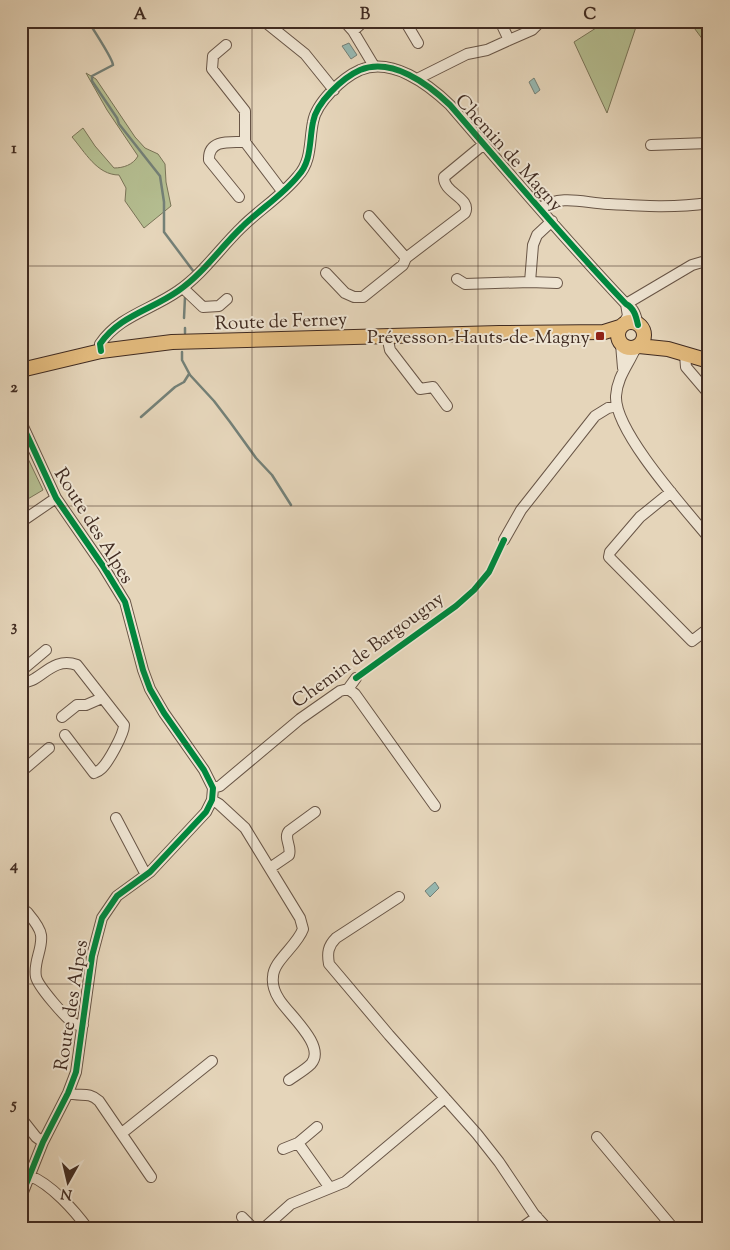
<svg xmlns="http://www.w3.org/2000/svg" width="730" height="1250" font-family="'Sorts Mill Goudy',serif">
	<style>
		.green { fill: #b4bd90; stroke: #7a7458 }
		.water { fill: #96b8b1; stroke: #748077 }
		.lines { fill: none; stroke-linecap: round; stroke-linejoin: round }
		.stream { stroke: #748077; stroke-width: 2.5 }
		.minor-casing { stroke: #695647; stroke-width: 12 }
		.major-casing { stroke: #402b21; stroke-width: 16 }
		.minor { stroke: #eee4d2; stroke-width: 10 }
		.major { stroke: #e2ba7d; stroke-width: 14 }
		.cycleway-casing { stroke: #eee4d2; stroke-width: 9 }
		.cycleway { stroke: #00873e; stroke-width: 6 }
		.grid { fill: none; stroke: #402b21; stroke-width: 1; stroke-opacity: 0.55 }
		.poi-dot { fill: #8f2418; stroke: #eee4d2; stroke-width: 2 }
		.labels { text-anchor: middle; stroke-width: 4; stroke-linejoin: round; paint-order: stroke }
		.street-label { font-size: 19px; fill: #402b21; stroke: #eee4d2 }
		.poi-label { font-size: 19px; fill: #402b21; stroke: #eee4d2; text-anchor: end }
		.neatline { fill: none; stroke: #402b21; stroke-width: 2 }
		.grid-label { font-size: 16px; text-anchor: middle; font-weight: bold; fill: #402b21 }
	</style>
	<rect width="100%" height="100%" fill="#e5d5ba"/>
	<filter id="stains"><feTurbulence type="fractalNoise" baseFrequency=".004" numOctaves="4"/><feColorMatrix values="0 0 0 0 .2 0 0 0 0 .09 0 0 0 0 .02 0 0 0 .5 -.17"/></filter>
	<radialGradient id="worn" r=".72"><stop offset=".6" stop-color="#630" stop-opacity="0"/><stop offset="1" stop-color="#630" stop-opacity=".3"/></radialGradient>
	<path class="green" d="M 607,21 L 638,21 L 607,113 L 574,42 Z
		M 689,21 L 703,21 L 709,29 L 709,48 Z
		M 86,73 L 96,79 L 135,137 L 145,148 L 158,154 L 165,164 L 166,182 L 171,206 L 144,228 L 125,201 L 126,188 L 119,175 C 97,175 85,152 72,137 L 83,128 L 95,146 L 114,168 C 123,168 133,165 138,156 L 107,110 Z
		M 21,444 L 43,490 L 21,503 Z"/>
	<path class="water" d="M 349,43 L 357,55 L 351,59 L 342,46 Z
		M 534,78 L 540,90 L 535,94 L 529,82 Z
		M 435,882 L 439,888 L 430,897 L 425,891 Z"/>
	<g class="lines">
		<path class="stream" d="M 88,21 C 93,29 113,59 113,65 L 92,76 L 92,81 L 117,118 L 119,124 L 160,176 L 164,202 L 164,232 L 194,272
			M 184,318 L 185,297
			M 185,333 L 185,328
			M 182,352 L 182,360 L 190,375 L 214,401 L 230,422 L 256,458 L 272,475 L 291,505
			M 141,417 L 175,387 L 184,382 L 189,374"/>
		<g class="minor-casing">
			<path id="minor" d="M 264,21 L 305,54 L 334,90
				M 344,21 L 353,31
				M 364,21 L 353,31 L 374,66
				M 405,21 L 418,43
				M 500,21 L 509,40
				M 226,45 L 213,56 L 212,69 L 245,111 L 245,142 L 282,191
				M 417,79 L 467,54 L 487,50 L 509,40 L 532,30 L 541,21
				M 651,145 L 709,143
				M 239,197 L 209,160 C 208,139 230,142 245,142
				M 540,208 C 562,194 584,203 608,204 C 642,206 675,208 709,203
				M 369,216 L 406,258
				M 326,273 L 345,293 L 354,297 L 363,297 L 403,265 L 406,258 L 465,213 C 472,198 443,193 444,177 L 484,144
				M 457,279 L 465,284 L 530,282 L 533,245 L 537,235 L 552,221
				M 530,282 L 557,283
				M 183,288 L 203,307 L 219,306 L 227,299
				M 626,304 L 692,265 L 709,260
				M 623,324 L 628,316 L 626,304
				M 387,336 L 390,350 L 420,389 L 433,387 L 447,406
				M 621,344 L 623,368
				M 636,347 C 629,364 617,377 616,396 C 614,431 686,510 709,538
				M 101,351 L 100,344 C 119,316 151,310 178,291 C 203,274 220,248 242,227 C 259,210 283,195 298,176 C 312,161 309,141 313,122 C 316,103 342,78 360,70 C 392,57 428,84 450,105 C 508,172 565,240 626,304 C 634,308 636,316 638,325
				M 685,355 L 686,367 L 709,394
				M 21,422 L 56,498 L 103,566 L 125,602 L 143,670 L 150,689 L 164,713 L 204,770 L 213,788 L 212,800 L 206,812 L 150,872 L 117,896 L 102,918 L 92,956 L 76,1072 L 68,1093 L 43,1142 L 21,1197
				M 671,492 L 640,517 L 610,552 L 609,557 L 692,641 L 709,628
				M 21,522 L 56,498
				M 504,540 L 521,510 L 595,416 L 608,408 L 617,406
				M 21,592 L 23,600 L 21,606
				M 21,671 L 46,650
				M 21,681 C 38,687 50,655 77,665 L 124,725 C 124,734 108,763 101,769 C 99,771 96,772 94,773 L 65,735
				M 348,689 L 355,694 L 435,806
				M 62,717 L 77,705 L 86,705 L 102,698
				M 21,772 L 49,748
				M 213,788 L 220,786 L 300,719 L 340,691 L 348,689 L 356,678
				M 212,800 L 219,804 L 245,828 L 300,918 L 303,929 C 297,946 273,961 273,977 C 272,984 275,993 279,999 C 288,1014 327,1046 311,1064 C 305,1070 296,1075 289,1080
				M 116,818 L 146,875
				M 270,868 L 289,855 C 292,846 283,838 289,831 L 315,812
				M 399,897 L 336,938 C 328,946 327,953 329,964 L 389,1035 L 477,1134 L 499,1162 L 534,1214 L 544,1225 L 552,1229
				M 21,912 L 27,912 C 32,918 40,927 41,935 C 43,949 33,962 36,977 C 38,986 66,1019 75,1024 C 77,1025 80,1025 83,1025
				M 68,1093 C 81,1097 88,1091 99,1101 L 151,1177
				M 21,1118 L 36,1137 L 43,1142
				M 122,1133 L 212,1061
				M 597,1137 L 674,1229
				M 298,1143 L 330,1188
				M 283,1149 L 298,1143 L 317,1127
				M 708,1163 L 709,1165
				M 30,1176 C 51,1184 75,1211 88,1229
				M 242,1217 L 254,1229
				M 263,1229 L 291,1204 L 345,1182 L 445,1098
				M 520,1229 L 537,1217"/>
		</g>
		<g class="major-casing">
			<path id="major" d="M618 335a13 13 0 1 1 26 0a13 13 0 1 1-26 0Z
				M 639,346 L 668,349 L 709,361
				M 21,370 L 101,351 L 172,342 L 499,333 L 604,332 L 620,327"/>
		</g>
		<use href="#minor" class="minor"/>
		<use href="#major" class="major"/>
		<g class="cycleway-casing">
			<path id="cycleway" d="M 101,351 L 100,344 C 119,316 151,310 178,291 C 203,274 220,248 242,227 C 259,210 283,195 298,176 C 312,161 309,141 313,122 C 316,103 342,78 360,70 C 392,57 428,84 450,105 C 508,172 565,240 626,304 C 634,308 636,316 638,325
				M 21,422 L 56,498 L 103,566 L 125,602 L 143,670 L 150,689 L 164,713 L 204,770 L 213,788 L 212,800 L 206,812 L 150,872 L 117,896 L 102,918 L 92,956 L 76,1072 L 68,1093 L 43,1142 L 21,1197
				M 356,678 L 456,606 L 474,590 L 489,572 L 504,540"/>
		</g>
		<use href="#cycleway" class="cycleway"/>
	</g>
	<path class="grid" d="M 252,21 L 252,1229M 478,21 L 478,1229M 21,266 L 709,266M 21,506 L 709,506M 21,744 L 709,744M 21,984 L 709,984"/>
	<rect class="poi-dot" x="595" y="331" width="10" height="10" rx="2.5"/>
	<g class="labels">
		<g class="street-label">
			<text transform="translate(510 152) rotate(48)" y="7">Chemin de Magny</text>
			<text transform="translate(281 320) rotate(-2)" y="7">Route de Ferney</text>
			<text transform="translate(95 525) rotate(58)" y="7">Route des Alpes</text>
			<text transform="translate(367 649) rotate(-36)" y="7">Chemin de Bargougny</text>
			<text transform="translate(70 1005) rotate(-81)" y="7">Route des Alpes</text>
		</g>
		<g class="poi-label">
			<text x="590" y="343">Prévesson-Hauts-de-Magny</text>
		</g>
	</g>
	<rect width="730" height="1250" fill="none" stroke="#e5d5ba" stroke-width="55"/>
	<g transform="translate(68 1182) rotate(188)" stroke="#eee4d2" stroke-width="4" paint-order="stroke">
	<path d="M0-4L9 19L0 12L-9 19Z" fill="#402b21"/>
	<text y="-8" font-size="14" font-weight="bold" text-anchor="middle" fill="#402b21">N</text>
	</g>
	<rect x="28" y="28" width="674" height="1194" class="neatline"/>
	<g class="grid-label">
		<text x="140" y="19">A</text>
		<text x="365" y="19">B</text>
		<text x="590" y="19">C</text>
		<text x="14" y="153">1</text>
		<text x="14" y="392">2</text>
		<text x="14" y="631">3</text>
		<text x="14" y="870">4</text>
		<text x="14" y="1109">5</text>
	</g>
	<rect width="100%" height="100%" filter="url(#stains)"/>
	<rect width="100%" height="100%" fill="url(#worn)"/>
</svg>
